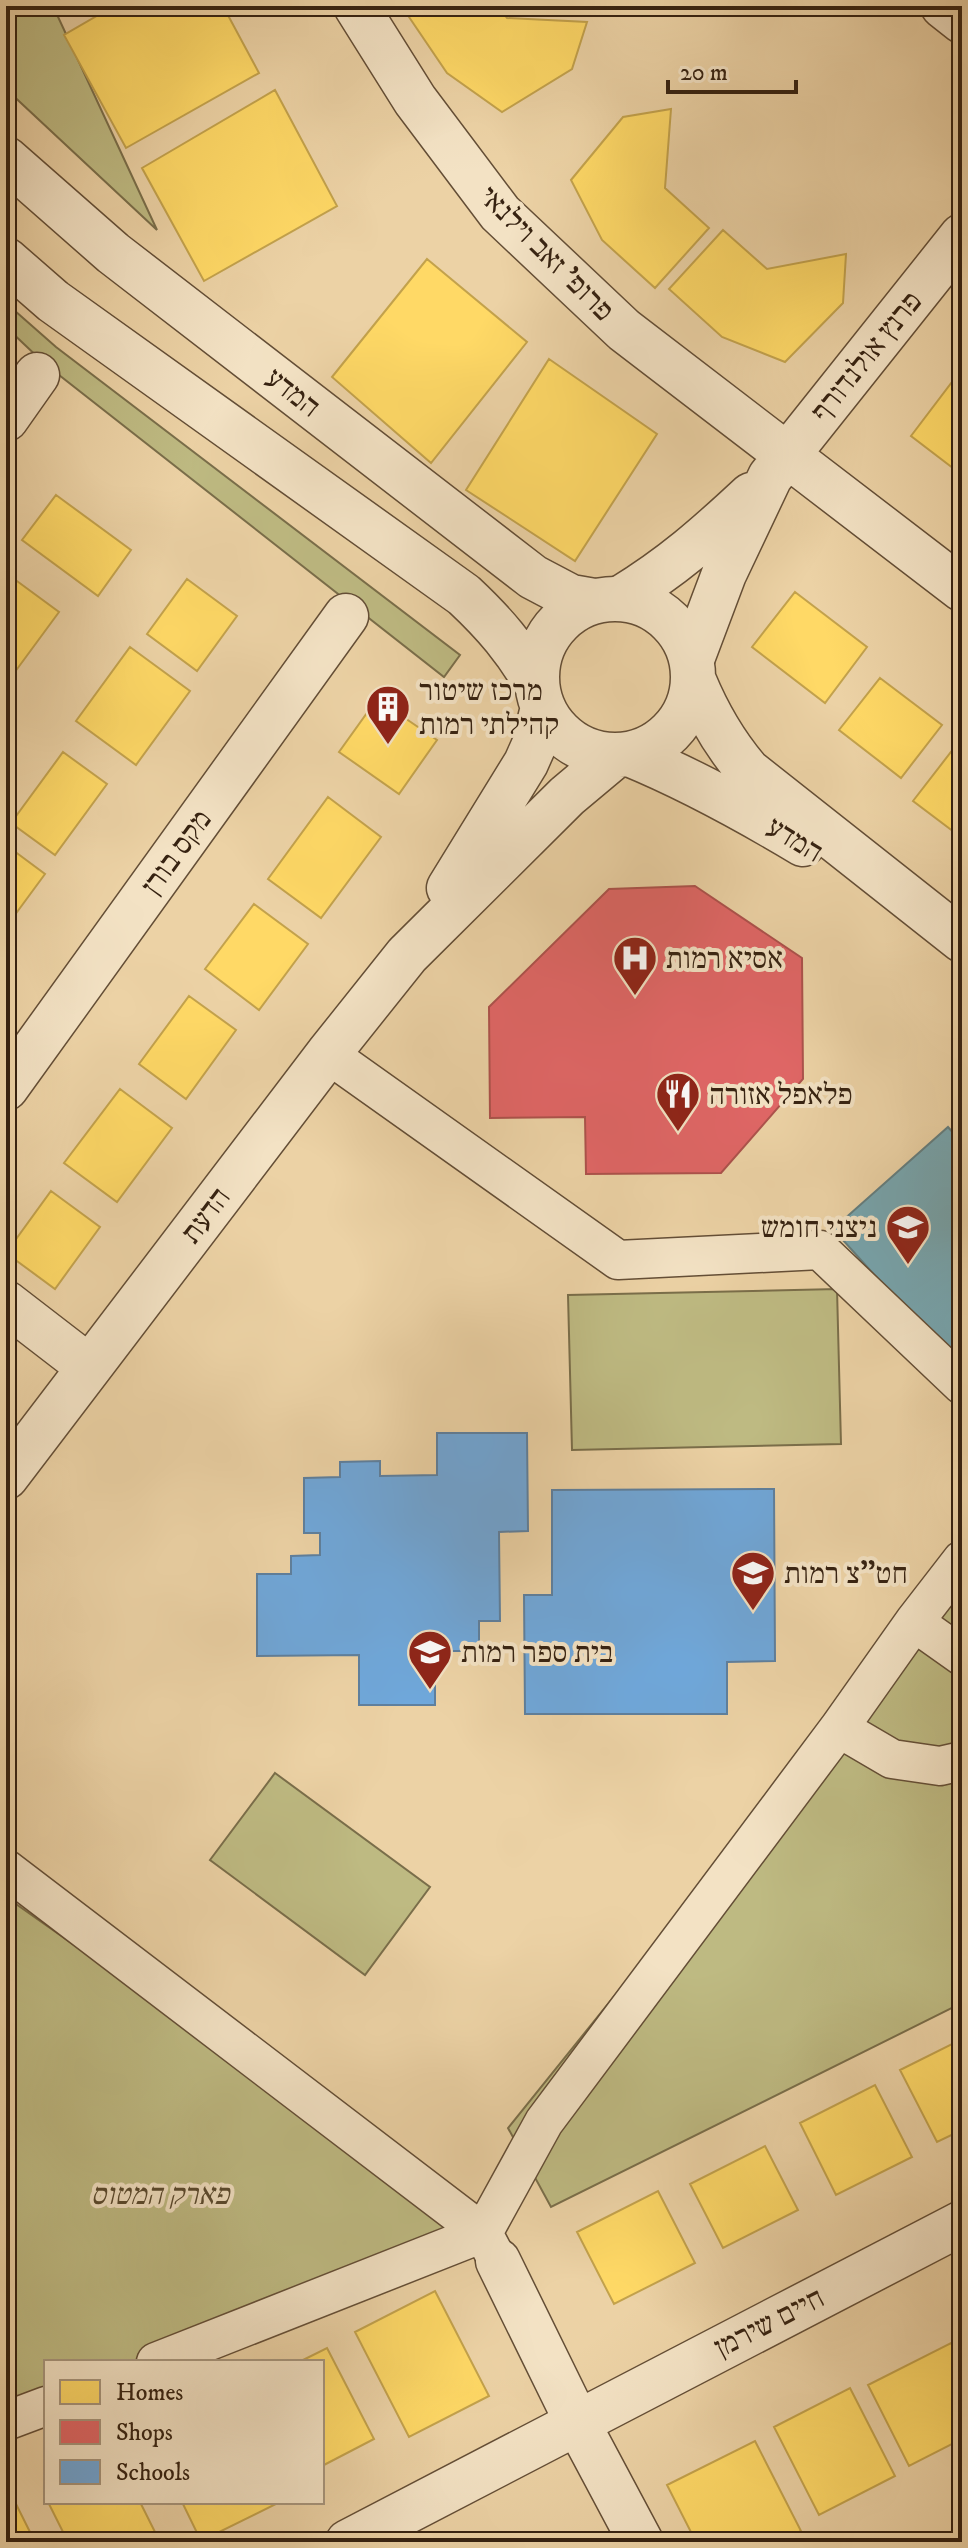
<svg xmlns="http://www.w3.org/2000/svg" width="968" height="2548" font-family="'IM FELL DW Pica','Frank Ruhl Libre',serif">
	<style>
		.green { fill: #beba82; stroke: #7a6e4a; stroke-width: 2 }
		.homes { fill: #ffd966; stroke: #c3a24c; stroke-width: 2 }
		.shops { fill: #e06666; stroke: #ad524c; stroke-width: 2 }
		.schools { fill: #6fa8dc; stroke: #5e809f; stroke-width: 2 }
		.public { fill: #76a5af; stroke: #637e80; stroke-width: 2 }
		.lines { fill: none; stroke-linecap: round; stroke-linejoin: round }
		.pedestrian-casing { stroke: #644e36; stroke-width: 41 }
		.minor-casing { stroke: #644e36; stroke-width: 47 }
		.tertiary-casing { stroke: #644e36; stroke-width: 47 }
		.pedestrian { stroke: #f3e2c4; stroke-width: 38 }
		.minor { stroke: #f3e2c4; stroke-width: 44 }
		.tertiary { stroke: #f3e2c4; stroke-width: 44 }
		.labels { text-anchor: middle; stroke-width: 8; stroke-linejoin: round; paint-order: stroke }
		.street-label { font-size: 30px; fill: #362211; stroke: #f3e2c4 }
		.poi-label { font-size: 30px; fill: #362211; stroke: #f3e2c4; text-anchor: start }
		.park-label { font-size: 30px; font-style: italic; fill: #58482d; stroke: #f3e2c4 }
	</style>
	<rect width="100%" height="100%" fill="#ecd2a5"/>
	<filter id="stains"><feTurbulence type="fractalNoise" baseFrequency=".0025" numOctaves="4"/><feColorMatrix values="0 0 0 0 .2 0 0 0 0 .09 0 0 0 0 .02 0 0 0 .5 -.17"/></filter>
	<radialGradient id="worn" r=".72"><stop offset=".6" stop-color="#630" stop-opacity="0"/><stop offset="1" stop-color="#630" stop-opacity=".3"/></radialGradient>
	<path class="green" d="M 6,6 L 53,6 L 157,230 L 6,89 Z
		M 6,303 L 56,347 L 460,655 L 444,677 L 45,364 L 6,327 Z
		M 837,1289 L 841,1444 L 572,1450 L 568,1295 Z
		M 962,1550 L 962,2003 L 551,2207 L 508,2128 L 753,1824 Z
		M 275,1773 L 430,1887 L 365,1975 L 210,1860 Z
		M 6,1897 L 483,2233 L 156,2362 L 46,2362 L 46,2406 L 6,2421 Z"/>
	<path class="homes" d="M 114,6 L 223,6 L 259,73 L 126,148 L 64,35 Z
		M 418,6 L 498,6 L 507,18 L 587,22 L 572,69 L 502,112 L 447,73 L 407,14 Z
		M 275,90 L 337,206 L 204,281 L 142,168 Z
		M 671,109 L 665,188 L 709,228 L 655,288 L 602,240 L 571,180 L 623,117 Z
		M 723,230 L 767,269 L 846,254 L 843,303 L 785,362 L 722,337 L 669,289 Z
		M 427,259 L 527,342 L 431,463 L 332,377 Z
		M 549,359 L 657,434 L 575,561 L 466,490 Z
		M 952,382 L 962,390 L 962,475 L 911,436 Z
		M 56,495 L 131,550 L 98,596 L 22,540 Z
		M 6,573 L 59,612 L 9,680 L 6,678 Z
		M 187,579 L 237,616 L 197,671 L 147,634 Z
		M 795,592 L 867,647 L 825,703 L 752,647 Z
		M 130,647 L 190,691 L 136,765 L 76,721 Z
		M 880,678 L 942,725 L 901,778 L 839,730 Z
		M 377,699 L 437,740 L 399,794 L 339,752 Z
		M 954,748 L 962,754 L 962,838 L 913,801 Z
		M 63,752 L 107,784 L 55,855 L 11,823 Z
		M 328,797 L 381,837 L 321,918 L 268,879 Z
		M 6,845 L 45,874 L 6,927 Z
		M 254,904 L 308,944 L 259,1010 L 205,969 Z
		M 189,996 L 236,1030 L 186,1099 L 139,1064 Z
		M 120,1089 L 172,1128 L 117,1202 L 64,1163 Z
		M 51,1191 L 100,1227 L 55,1289 L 6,1253 Z
		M 962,2039 L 962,2130 L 937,2142 L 900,2070 Z
		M 875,2085 L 912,2157 L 836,2195 L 800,2123 Z
		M 765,2146 L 798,2210 L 723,2248 L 690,2184 Z
		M 658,2191 L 695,2263 L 614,2304 L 577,2232 Z
		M 435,2291 L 489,2396 L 409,2437 L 355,2332 Z
		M 951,2343 L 962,2365 L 962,2439 L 909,2466 L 868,2385 Z
		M 327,2348 L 374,2439 L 322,2466 L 322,2362 L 299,2362 Z
		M 850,2388 L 895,2476 L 819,2515 L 774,2427 Z
		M 755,2441 L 801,2531 L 779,2542 L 696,2542 L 667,2485 Z
		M 13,2498 L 35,2542 L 6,2542 L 6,2502 Z
		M 48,2502 L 140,2502 L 160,2542 L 68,2542 Z
		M 182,2502 L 277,2502 L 278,2503 L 201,2541 Z"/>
	<path class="shops" d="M 695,886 L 802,958 L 803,1079 L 721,1173 L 586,1174 L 585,1117 L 490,1118 L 489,1007 L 609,889 Z"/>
	<path class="schools" d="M 437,1433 L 527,1433 L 528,1531 L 499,1532 L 500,1621 L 479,1621 L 479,1651 L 435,1651 L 435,1705 L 359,1705 L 359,1655 L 257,1656 L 257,1574 L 291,1574 L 291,1556 L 320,1555 L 320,1533 L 304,1533 L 304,1478 L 340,1477 L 340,1462 L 380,1461 L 380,1476 L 437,1475 Z
		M 774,1489 L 775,1661 L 727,1662 L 727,1714 L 525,1714 L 524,1595 L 552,1595 L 552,1490 Z"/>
	<path class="public" d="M 948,1127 L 962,1143 L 962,1372 L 833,1229 Z"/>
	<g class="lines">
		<g class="pedestrian-casing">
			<path id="pedestrian" d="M 328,1054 L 618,1260 L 820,1250 L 962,1385
				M 914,1622 L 962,1560
				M 839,1728 L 914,1622 L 962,1656
				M 6,1869 L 483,2233 L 493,2252
				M 156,2362 L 483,2233 L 544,2122 L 839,1728 L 892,1759 L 940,1766 L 962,1761
				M 6,2421 L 46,2406"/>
		</g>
		<g class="minor-casing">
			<path id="minor" d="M 356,6 L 415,100 L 500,213 L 624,330 L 962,589
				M 943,6 L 962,21
				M 6,419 L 37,375
				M 621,598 C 672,567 707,536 751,495
				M 692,659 L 724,574 L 770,477 L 962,236
				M 6,1088 L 346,616
				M 6,1303 L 89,1367
				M 498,2261 L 577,2422 L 641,2542
				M 348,2542 L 962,2223"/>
		</g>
		<g class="tertiary-casing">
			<path id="tertiary" d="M 6,159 L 113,253 L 533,577 L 571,597 L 594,601
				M 6,260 L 53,301 L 464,595 C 495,624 516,649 537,685
				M537 677a78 78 0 1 1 156 0a78 78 0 1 1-156 0Z
				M 694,681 C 708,715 724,743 748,771 L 962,940
				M 629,754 C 690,779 746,810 803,844
				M 449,888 L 526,763 L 534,745 L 543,707
				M 6,1477 L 328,1054 L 407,955 L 567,796 L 616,755"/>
		</g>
		<use href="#pedestrian" class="pedestrian"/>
		<use href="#minor" class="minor"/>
		<use href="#tertiary" class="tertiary"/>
	</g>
	<defs>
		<g id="building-pin" transform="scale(2.3)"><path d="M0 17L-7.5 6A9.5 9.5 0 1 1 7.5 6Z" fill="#8f2418" stroke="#f3e2c4"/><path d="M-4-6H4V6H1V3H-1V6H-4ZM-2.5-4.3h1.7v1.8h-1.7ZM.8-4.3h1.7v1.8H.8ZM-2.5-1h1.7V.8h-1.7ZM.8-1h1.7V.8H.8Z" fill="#fff"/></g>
		<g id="hospital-pin" transform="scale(2.3)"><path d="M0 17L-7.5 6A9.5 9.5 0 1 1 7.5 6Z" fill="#8f2418" stroke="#f3e2c4"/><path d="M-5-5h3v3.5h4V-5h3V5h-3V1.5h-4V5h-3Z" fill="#fff"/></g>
		<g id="restaurant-pin" transform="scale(2.3)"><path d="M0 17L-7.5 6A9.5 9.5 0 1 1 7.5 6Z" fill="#8f2418" stroke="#f3e2c4"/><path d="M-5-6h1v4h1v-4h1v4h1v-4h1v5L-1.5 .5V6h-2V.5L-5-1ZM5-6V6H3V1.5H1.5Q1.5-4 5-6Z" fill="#fff"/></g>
		<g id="school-pin" transform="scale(2.3)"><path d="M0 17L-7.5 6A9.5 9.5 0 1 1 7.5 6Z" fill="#8f2418" stroke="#f3e2c4"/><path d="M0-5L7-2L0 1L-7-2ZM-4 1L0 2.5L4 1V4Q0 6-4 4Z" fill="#fff"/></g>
	</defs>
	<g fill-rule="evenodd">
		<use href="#building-pin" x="388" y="707"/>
		<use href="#hospital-pin" x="635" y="958"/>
		<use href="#restaurant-pin" x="678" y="1094"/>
		<use href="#school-pin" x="908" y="1227"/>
		<use href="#school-pin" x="753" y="1573"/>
		<use href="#school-pin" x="430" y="1652"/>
	</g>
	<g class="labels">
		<g class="street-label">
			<text transform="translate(547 253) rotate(45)" y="10">פרופ' זאב וילנאי</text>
			<text transform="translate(866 356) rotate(-51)" y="10">פרנץ אולנדורף</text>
			<text transform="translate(293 392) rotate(38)" y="10">המדע</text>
			<text transform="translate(795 839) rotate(31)" y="10">המדע</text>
			<text transform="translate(176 852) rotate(-54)" y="10">מקס בורן</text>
			<text transform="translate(205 1215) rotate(-53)" y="10">הדעת</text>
			<text transform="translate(769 2322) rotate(-27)" y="10">חיים שירמן</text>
		</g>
		<g class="poi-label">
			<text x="419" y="700">מרכז שיטור<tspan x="419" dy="34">קהילתי רמות</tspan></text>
			<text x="666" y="968">אסיא רמות</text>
			<text x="709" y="1104">פלאפל אזורה</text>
			<text x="877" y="1237" text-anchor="end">ניצני חומש</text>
			<text x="784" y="1583">חט''צ רמות</text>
			<text x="461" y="1662">בית ספר רמות</text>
		</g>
		<g class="park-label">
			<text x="160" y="2204">פארק המטוס</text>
		</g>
	</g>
	<rect width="968" height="2548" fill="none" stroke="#ecd2a5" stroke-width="32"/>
	<rect x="8" y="8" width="952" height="2532" fill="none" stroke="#362211" stroke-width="4"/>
	<rect x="16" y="16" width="936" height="2516" fill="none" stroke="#362211" stroke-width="2"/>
	<rect x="44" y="2360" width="280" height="144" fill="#f3e2c4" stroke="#a7957c" stroke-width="2"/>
	<rect x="60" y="2380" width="40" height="24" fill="#ffd966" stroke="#a7957c" stroke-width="2"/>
	<text x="116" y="2400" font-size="24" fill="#362211">Homes</text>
	<rect x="60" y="2420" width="40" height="24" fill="#e06666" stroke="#a7957c" stroke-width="2"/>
	<text x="116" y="2440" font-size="24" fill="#362211">Shops</text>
	<rect x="60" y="2460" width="40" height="24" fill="#6fa8dc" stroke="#a7957c" stroke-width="2"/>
	<text x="116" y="2480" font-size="24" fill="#362211">Schools</text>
	<path d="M668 80v12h128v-12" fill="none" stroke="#362211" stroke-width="4"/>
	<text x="680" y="80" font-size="24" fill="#362211" stroke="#f3e2c4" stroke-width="6" paint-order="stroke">20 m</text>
	<rect width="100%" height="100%" filter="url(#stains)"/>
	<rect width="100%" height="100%" fill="url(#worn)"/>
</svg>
